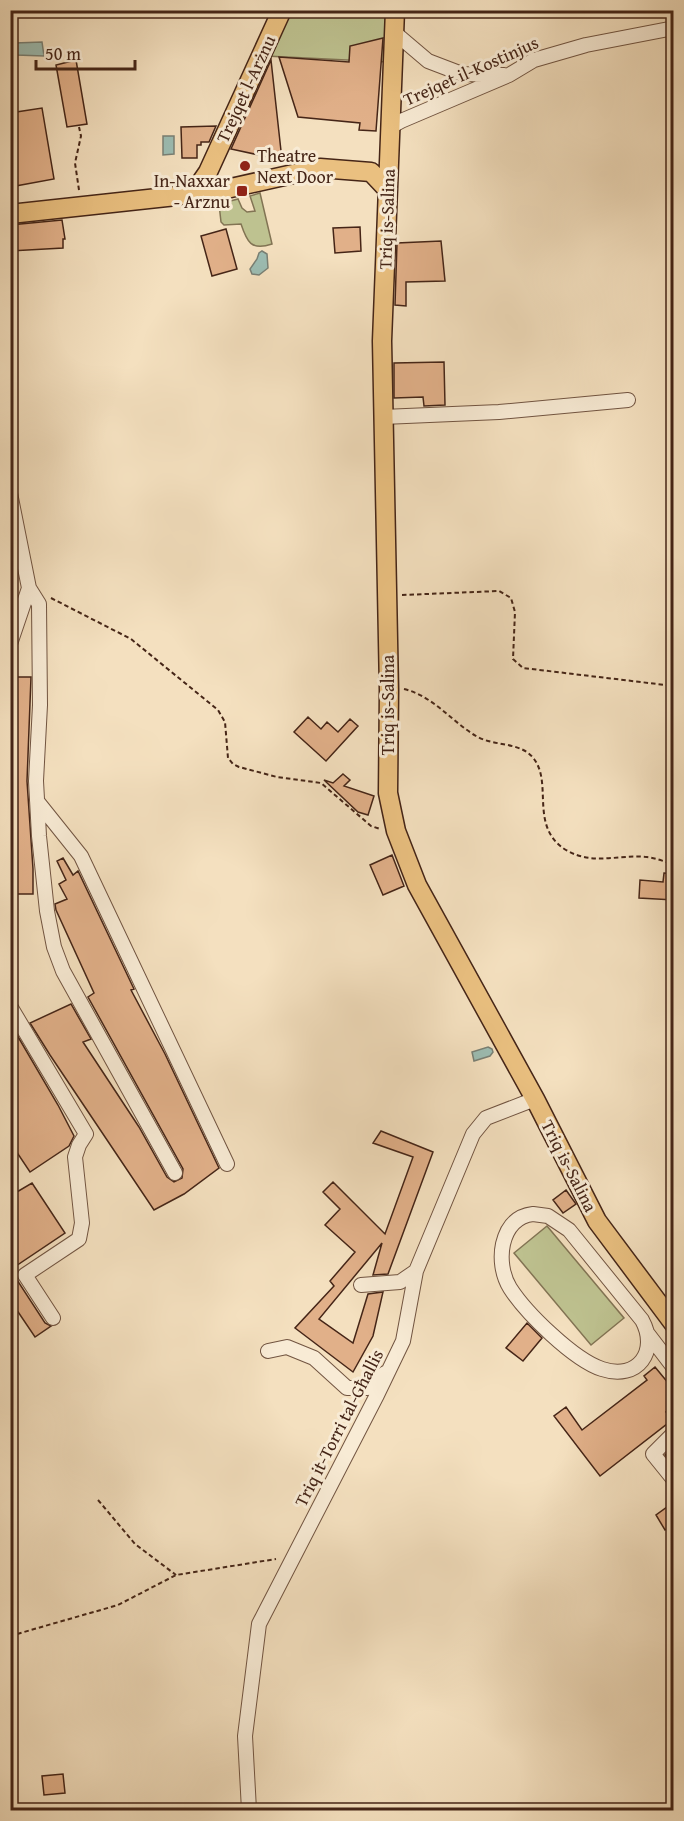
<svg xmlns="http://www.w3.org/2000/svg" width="684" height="1821" font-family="'Gentium Book Plus',serif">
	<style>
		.green { fill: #bec290; stroke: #827454; stroke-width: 1.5 }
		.water { fill: #9cbdb3; stroke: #798075; stroke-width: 1.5 }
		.building { fill: #e1b089; stroke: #452517; stroke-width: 1.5 }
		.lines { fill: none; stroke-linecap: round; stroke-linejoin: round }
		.minor-casing { stroke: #715441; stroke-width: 16 }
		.major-casing { stroke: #452517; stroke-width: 21 }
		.path { stroke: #452517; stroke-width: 2; stroke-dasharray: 4.5 3; stroke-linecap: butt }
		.minor { stroke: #f8ebd5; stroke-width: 14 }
		.major { stroke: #eac080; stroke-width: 18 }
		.poi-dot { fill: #8f2418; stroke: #f8ebd5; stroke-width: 2 }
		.labels { text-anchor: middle; stroke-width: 6; stroke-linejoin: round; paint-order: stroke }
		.street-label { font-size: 18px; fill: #452517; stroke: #f8ebd5 }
		.poi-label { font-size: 18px; fill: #452517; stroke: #f8ebd5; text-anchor: start }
	</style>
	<rect width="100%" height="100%" fill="#f4e0bf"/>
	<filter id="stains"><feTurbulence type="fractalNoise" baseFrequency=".00333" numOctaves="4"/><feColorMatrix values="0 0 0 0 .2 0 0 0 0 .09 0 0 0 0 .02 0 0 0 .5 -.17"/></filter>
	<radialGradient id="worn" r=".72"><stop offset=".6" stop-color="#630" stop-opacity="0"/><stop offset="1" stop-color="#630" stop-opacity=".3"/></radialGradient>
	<path class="green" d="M 289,11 L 387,11 L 387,62 L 266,56 Z
		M 260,193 L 272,244 C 251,251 247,242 241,224 L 224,225 L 221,222 L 219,204 L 238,199 L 242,208 L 247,212 L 255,211 L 250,196 Z
		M 547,1226 L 624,1318 L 591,1345 L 514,1253 Z"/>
	<path class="water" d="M 42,42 L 44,56 L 16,55 L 15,43 Z
		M 163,136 L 174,136 L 174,154 L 163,155 Z
		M 262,251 L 267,254 L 268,268 L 259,275 L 252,274 L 250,269 L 257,259 L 259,253 Z
		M 488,1047 L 492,1049 L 493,1052 L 490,1056 L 474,1061 L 472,1052 Z"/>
	<path class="building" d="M 383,38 L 376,131 L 359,130 L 360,123 L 298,117 L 279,57 L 349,62 L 350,46 Z
		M 76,60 L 87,124 L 67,127 L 56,65 Z
		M 271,60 L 282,160 L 231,149 Z
		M 42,108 L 54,179 L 10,187 L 10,113 Z
		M 216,126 L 209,142 L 201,142 L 201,145 L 197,145 L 197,158 L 182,158 L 181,127 Z
		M 62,220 L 65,239 L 63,239 L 63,248 L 10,251 L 10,225 Z
		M 360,227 L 361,251 L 335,253 L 333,228 Z
		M 226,229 L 237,269 L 212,276 L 201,236 Z
		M 441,241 L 445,281 L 406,282 L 406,306 L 395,305 L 397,243 Z
		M 444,362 L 445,405 L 424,406 L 423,397 L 394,398 L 394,363 Z
		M 15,677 L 31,677 L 27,781 L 33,869 L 33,894 L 13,894 L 12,812 Z
		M 308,717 L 321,729 L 327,722 L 338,732 L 350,719 L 358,726 L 326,761 L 294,732 Z
		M 343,774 L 350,780 L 344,786 L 374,796 L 368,815 L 358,812 L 324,780 L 333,783 Z
		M 392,855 L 404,886 L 383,895 L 370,865 Z
		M 63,858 L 73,875 L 78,871 L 134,989 L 131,990 L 165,1054 L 219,1168 L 184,1194 L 154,1210 L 50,1055 L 30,1023 L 71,1004 L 91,1039 L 83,1042 L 139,1127 L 167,1177 L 174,1182 L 182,1178 L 183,1169 L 88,997 L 94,993 L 56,910 L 55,904 L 67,899 L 59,884 L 66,880 L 57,861 Z
		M 664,873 L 674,874 L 674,900 L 639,898 L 640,880 L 663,882 Z
		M 17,1035 L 58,1105 L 74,1136 L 69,1146 L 30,1172 L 10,1142 L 10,1039 Z
		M 381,1131 L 433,1152 L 388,1274 L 373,1275 L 382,1243 L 319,1319 L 353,1343 L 368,1294 L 383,1292 L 373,1336 L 353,1372 L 295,1328 L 334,1286 L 330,1281 L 355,1252 L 325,1225 L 340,1209 L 323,1192 L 333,1182 L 385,1234 L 413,1157 L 373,1143 Z
		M 32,1183 L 65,1233 L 13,1268 L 17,1280 L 45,1323 L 51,1326 L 35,1337 L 10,1300 L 10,1196 Z
		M 566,1190 L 576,1204 L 563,1213 L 553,1200 Z
		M 527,1323 L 542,1338 L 523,1361 L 506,1348 Z
		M 655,1367 L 674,1390 L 674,1406 L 666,1412 L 672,1420 L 600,1476 L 554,1416 L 566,1407 L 582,1430 L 647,1380 L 644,1376 Z
		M 674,1446 L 674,1465 L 665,1455 Z
		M 674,1502 L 674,1524 L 665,1530 L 656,1515 Z
		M 63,1774 L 65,1793 L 44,1795 L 42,1776 Z"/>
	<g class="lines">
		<g class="minor-casing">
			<path id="minor" d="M 395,33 L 428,61 L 462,74 L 504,75
				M 390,127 L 401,121 L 509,75 L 534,60 L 586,45 L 674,28
				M 383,417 L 499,412 L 628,400
				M 10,493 L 29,588 L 10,644
				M 29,588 L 39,604 L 40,705 L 36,781 L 39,836 L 47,911 L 54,947 L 63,971 L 175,1173
				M 37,801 L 81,856 L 227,1164
				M 10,1006 L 86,1134 L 79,1145 L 75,1157 L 82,1223 L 79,1239 L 25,1275 L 53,1318
				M 533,1214 L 548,1216 L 569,1230 L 642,1320 C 659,1351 638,1381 602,1369 C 574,1360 526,1313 510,1288 C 502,1275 500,1258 503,1244 C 507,1227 516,1216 533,1214 Z
				M 361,1285 L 400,1282 L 416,1271
				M 648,1334 L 674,1368
				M 268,1351 L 287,1347 L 314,1358 L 347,1388 L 368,1388 L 385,1373
				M 674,1433 L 653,1454 L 674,1480
				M 249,1810 L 245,1736 L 259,1624 L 377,1395 L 403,1341 L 416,1271 L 473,1134 L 486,1118 L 535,1099"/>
		</g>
		<g class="major-casing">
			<path id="major" d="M 395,10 L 382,341 L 389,690 L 388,793 L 396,831 L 417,885 L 535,1099 L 597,1221 L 674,1324
				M 186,194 L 199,185 L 208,172 L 282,10
				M 10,214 L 213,192 L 320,168 L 371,172 L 388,190"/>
		</g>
		<path class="path" d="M 79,190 L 75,163 L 81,136 L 79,127
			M 402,595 L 499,591 L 511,598 L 515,612 L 513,659 L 523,668 L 674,686
			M 51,598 L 131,639 L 218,710 L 225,722 L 228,758 L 233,764 L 239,767 L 277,777 L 321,783 L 371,826 L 380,829
			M 404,689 C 433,696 451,721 476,736 C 494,747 521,741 534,759 C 553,784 529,827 566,850 C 593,866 619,854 647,857 C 656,858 665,862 674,864
			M 98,1500 L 135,1544 L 176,1575
			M 10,1636 L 118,1605 L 176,1575 L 276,1559"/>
		<use href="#minor" class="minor"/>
		<use href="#major" class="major"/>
	</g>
	<g class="poi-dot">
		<circle cx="245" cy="166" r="6"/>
		<rect x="236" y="185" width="12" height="12" rx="3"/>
	</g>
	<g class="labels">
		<g class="street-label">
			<text transform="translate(471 71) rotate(-24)" y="6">Trejqet il-Kostinjus</text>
			<text transform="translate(246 89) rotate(-65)" y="6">Trejqet l-Arżnu</text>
			<text transform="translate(387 219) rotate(-88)" y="6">Triq is-Salina</text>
			<text transform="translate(388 705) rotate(-90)" y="6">Triq is-Salina</text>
			<text transform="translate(569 1166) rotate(63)" y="6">Triq is-Salina</text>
			<text transform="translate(339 1428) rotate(-63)" y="6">Triq it-Torri tal-Għallis</text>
		</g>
		<g class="poi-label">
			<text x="257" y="162">Theatre<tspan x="257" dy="21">Next Door</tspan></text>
			<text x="230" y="187" text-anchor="end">In-Naxxar<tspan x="230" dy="21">- Arznu</tspan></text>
		</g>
	</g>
	<rect width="684" height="1821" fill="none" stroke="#f4e0bf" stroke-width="36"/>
	<rect x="12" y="12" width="660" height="1797" fill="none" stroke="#452517" stroke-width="3"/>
	<rect x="18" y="18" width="648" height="1785" fill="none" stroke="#452517" stroke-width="1.5"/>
	<path d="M36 60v9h99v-9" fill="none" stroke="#452517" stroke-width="3"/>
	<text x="45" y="60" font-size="18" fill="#452517" stroke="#f8ebd5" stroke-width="4.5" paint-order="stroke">50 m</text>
	<rect width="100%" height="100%" filter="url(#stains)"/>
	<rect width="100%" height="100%" fill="url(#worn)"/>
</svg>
